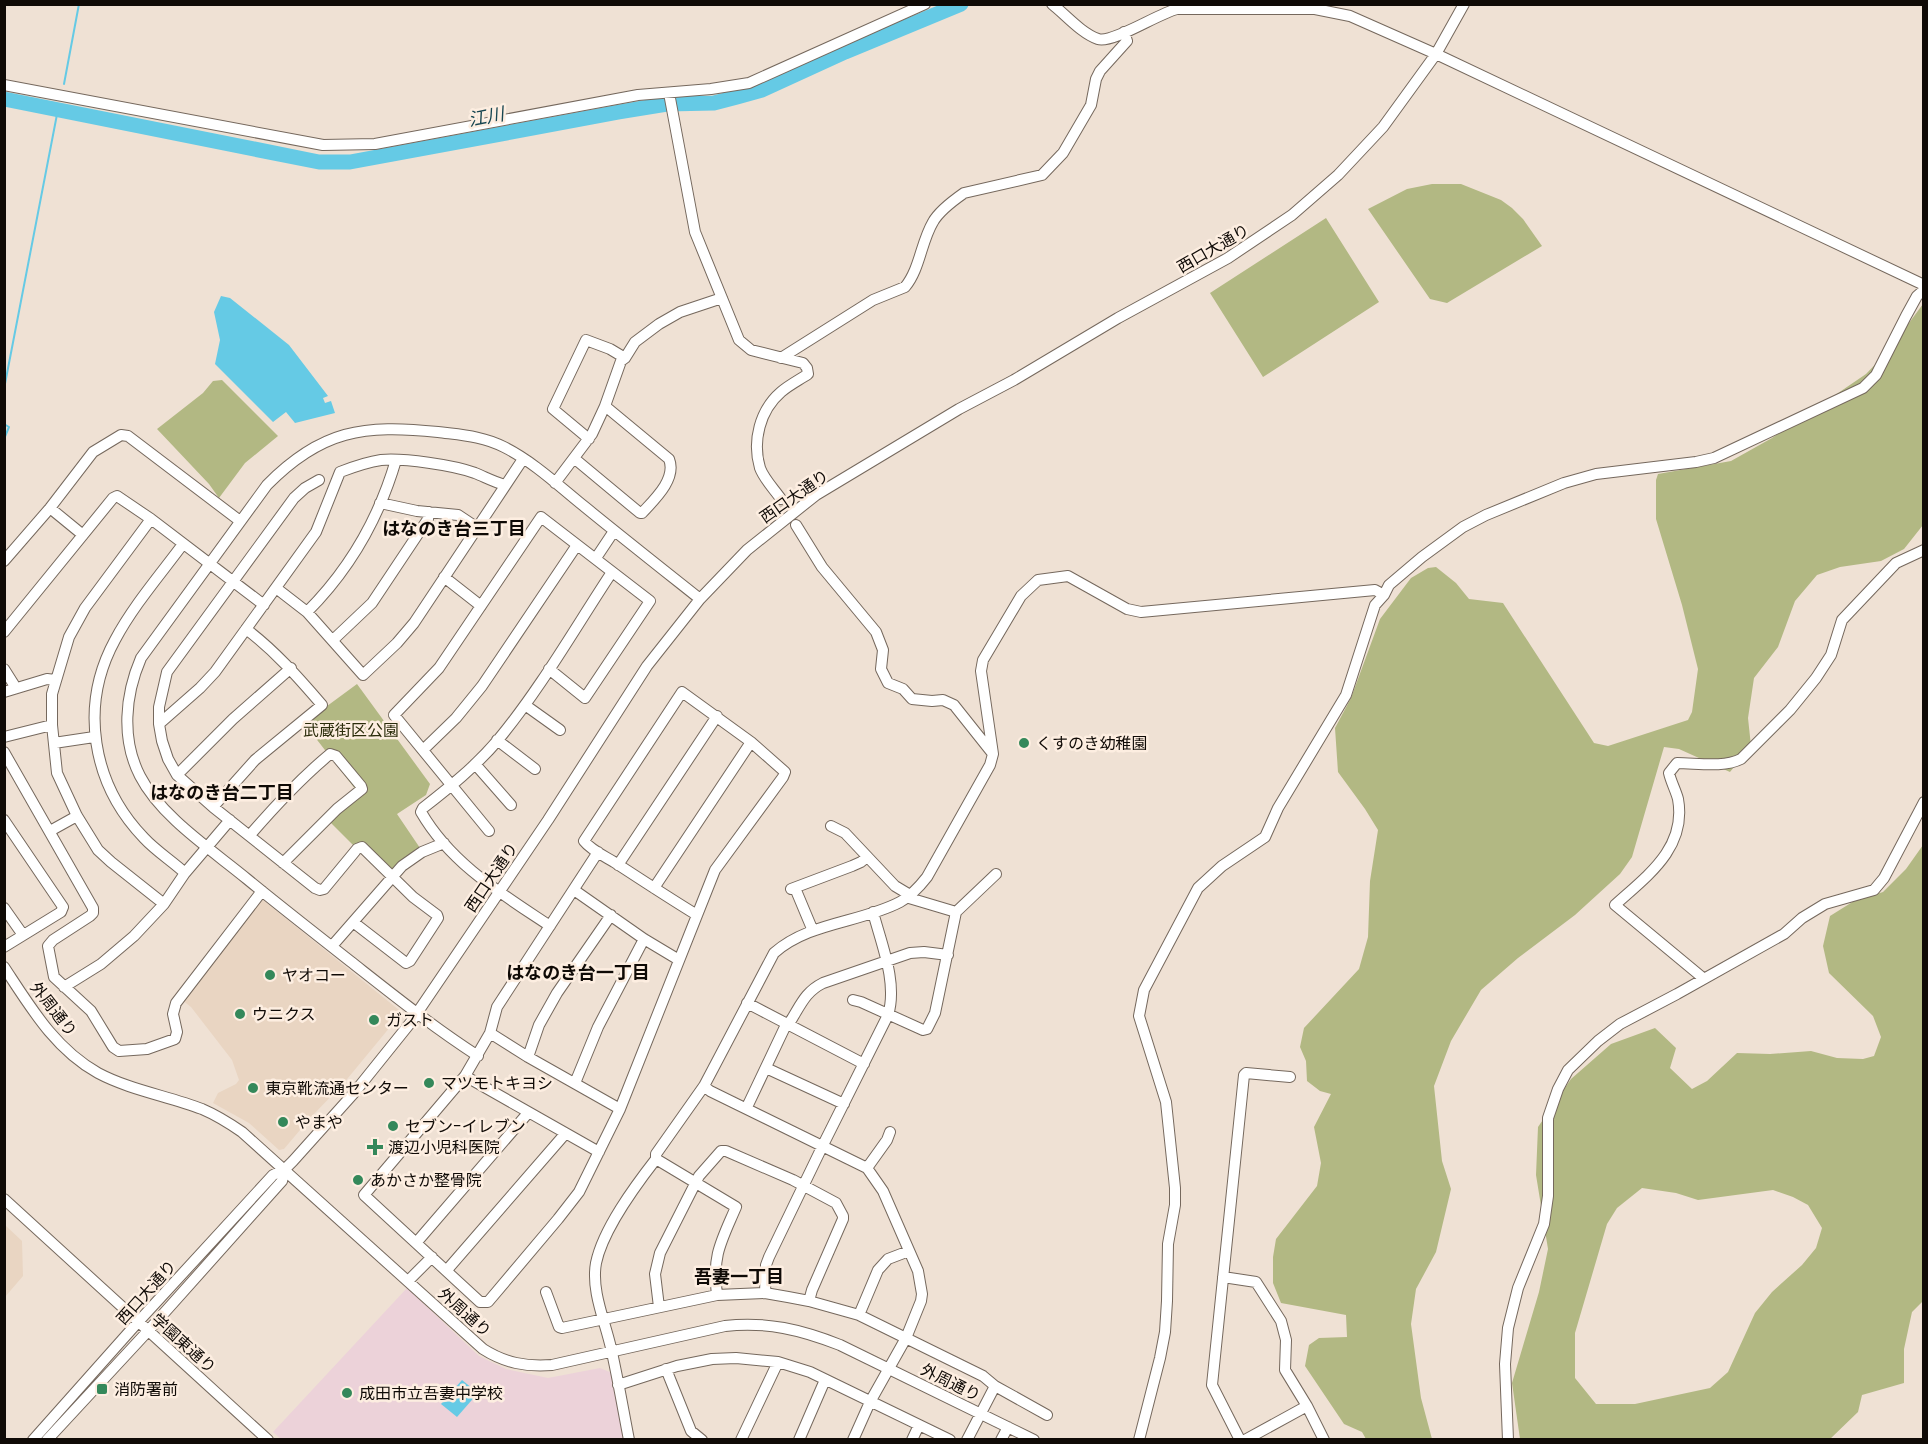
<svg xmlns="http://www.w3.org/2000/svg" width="1928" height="1444" font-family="Poppins,'Noto Sans JP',sans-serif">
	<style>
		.built { fill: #e9d5c2 }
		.education { fill: #ecd2d9 }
		.green { fill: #b2b883; fill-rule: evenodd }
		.water { fill: #65cae5 }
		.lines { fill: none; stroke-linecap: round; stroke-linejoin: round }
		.stream { stroke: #65cae5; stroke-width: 2 }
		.river { stroke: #65cae5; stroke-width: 15 }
		.minor-tunnel { stroke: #cdc1b5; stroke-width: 10; stroke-dasharray: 10 5; stroke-linecap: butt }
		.minor-casing { stroke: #75685d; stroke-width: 12 }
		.minor { stroke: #fff; stroke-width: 10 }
		.poi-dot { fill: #34885a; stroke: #fdeee1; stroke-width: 2 }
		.labels { text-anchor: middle; stroke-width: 5; stroke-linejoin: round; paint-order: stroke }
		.street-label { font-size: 16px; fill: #0f0a06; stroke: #fdeee1 }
		.park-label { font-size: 16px; fill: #2b2d0b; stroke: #fdeee1 }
		.poi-label { font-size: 16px; fill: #0f0a06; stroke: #fdeee1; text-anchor: start }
		.water-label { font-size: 18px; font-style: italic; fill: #184651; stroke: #fdeee1 }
		.neighbourhood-label { font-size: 18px; font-weight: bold; fill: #0f0a06; stroke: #fdeee1 }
	</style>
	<rect width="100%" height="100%" fill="#efe1d4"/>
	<path class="built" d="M 263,900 L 399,1010 L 400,1015 L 343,1084 L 311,1117 L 284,1149 L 279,1150 L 249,1123 L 213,1103 L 218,1093 L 236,1084 L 239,1080 L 232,1060 L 191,1007 L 182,1000 L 259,902 Z
		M 5,1225 L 22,1241 L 23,1276 L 5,1297 Z"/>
	<path class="education" d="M 407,1288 L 479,1356 L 506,1369 L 548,1378 L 600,1368 L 612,1373 L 626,1439 L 282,1440 L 273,1432 Z"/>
	<path class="green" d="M 1432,184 L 1461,184 L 1501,200 L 1512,208 L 1523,219 L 1542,246 L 1447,303 L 1430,299 L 1368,209 L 1407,189 Z
		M 1326,218 L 1379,302 L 1263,377 L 1210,293 Z
		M 1923,304 L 1923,525 L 1904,549 L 1881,561 L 1840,567 L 1817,575 L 1795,601 L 1778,647 L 1754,678 L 1748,718 L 1751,746 L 1730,772 L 1679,749 L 1664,747 L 1632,857 L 1620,874 L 1575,915 L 1518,958 L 1481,990 L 1451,1041 L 1434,1086 L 1442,1161 L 1451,1189 L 1436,1252 L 1416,1289 L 1411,1324 L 1421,1398 L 1432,1439 L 1366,1439 L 1362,1432 L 1344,1424 L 1305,1366 L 1309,1345 L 1319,1338 L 1347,1337 L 1346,1315 L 1281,1303 L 1273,1283 L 1273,1257 L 1276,1239 L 1317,1186 L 1321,1163 L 1314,1127 L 1331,1094 L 1320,1091 L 1307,1081 L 1306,1061 L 1300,1047 L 1304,1028 L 1359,969 L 1368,937 L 1370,881 L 1378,830 L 1365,809 L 1338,772 L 1335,728 L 1351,698 L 1380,619 L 1411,578 L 1428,568 L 1436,567 L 1456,583 L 1469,599 L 1503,603 L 1594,743 L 1608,746 L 1688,720 L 1692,712 L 1698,669 L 1682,605 L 1656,519 L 1656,480 L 1658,474 L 1731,461 L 1772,438 L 1866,374 L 1889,350 Z
		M 222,380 L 278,436 L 245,463 L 219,498 L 209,484 L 157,429 L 203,393 L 213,381 Z
		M 357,684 L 430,784 L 426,795 L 397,814 L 420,848 L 384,876 L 330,822 L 359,794 L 304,723 Z
		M 1923,845 L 1924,1300 L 1912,1312 L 1904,1349 L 1904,1383 L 1862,1395 L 1858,1412 L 1829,1440 L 1520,1439 L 1512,1383 L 1539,1292 L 1548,1249 L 1536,1175 L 1538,1127 L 1571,1079 L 1611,1044 L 1655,1028 L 1676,1048 L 1670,1068 L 1692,1089 L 1707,1081 L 1737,1053 L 1770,1054 L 1811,1051 L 1837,1058 L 1863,1059 L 1874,1056 L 1881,1037 L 1873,1016 L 1829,973 L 1823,946 L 1830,916 L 1854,901 L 1883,892 L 1906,869 ZM 1642,1188 L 1676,1193 L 1698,1200 L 1773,1190 L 1793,1197 L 1808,1205 L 1822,1228 L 1816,1248 L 1802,1265 L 1772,1292 L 1755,1313 L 1728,1372 L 1710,1388 L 1635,1404 L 1596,1404 L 1575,1378 L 1575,1333 L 1607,1224 L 1617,1208 Z"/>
	<path class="water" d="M 221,296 L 230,298 L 289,345 L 328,396 L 323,398 L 325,403 L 331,401 L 335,413 L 295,423 L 286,412 L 273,422 L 215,364 L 220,340 L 214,312 Z
		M 462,1380 L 478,1393 L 457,1417 L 441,1404 Z"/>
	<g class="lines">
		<path class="stream" d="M 64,84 L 79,4
			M 4,389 L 59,104
			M 4,424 L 9,427 L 4,439"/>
		<path class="river" d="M 4,99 L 319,162 L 350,162 L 619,112 L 667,104 L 714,103 L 737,97 L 762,90 L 845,52 L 961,4"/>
		<path class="minor-tunnel" d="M 781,499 L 794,522"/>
		<g class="minor-casing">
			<path id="minor" d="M 1052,4 C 1066,15 1081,33 1098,39 C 1112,44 1159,13 1177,9 L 1315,9 L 1350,16 L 1436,54 L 1924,285
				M 4,85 L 323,145 L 375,144 L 638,95 L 711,89 L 749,83 L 925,4
				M 669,93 L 695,232 L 739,340 L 751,350 L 803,363 L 807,368 L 808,374 C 799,380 789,385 781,392 C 760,410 752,441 760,468 C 764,479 774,489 781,499
				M 781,358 L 873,300 L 905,287 C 920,269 921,242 933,222 C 939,211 954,200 964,193 L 1042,175 L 1063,153 L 1091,105 L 1096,79 L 1100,71 L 1127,41 L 1124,32
				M 589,439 L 553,409 L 586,340 L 610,349 L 625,358
				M 575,459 L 640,513 L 642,513 C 654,500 677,479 669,459 L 605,406
				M 319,480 L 305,488 L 294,498 L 167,672 L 159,707 L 159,724 L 162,741 L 168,759 L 177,775 L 213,807 L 315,888 L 320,890 L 324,889 L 357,849 L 362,847 L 413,897 L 437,915 L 438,918 L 410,961 L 406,963 L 353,922
				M 555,483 L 592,434 L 605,406 L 621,361 L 625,358 L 635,342 L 659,324 L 680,312 L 722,298
				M 380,503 L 417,511 L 458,515 L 476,527
				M 50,508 L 83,535
				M 151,519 L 85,608 L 69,637 L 52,694 L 52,725 L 57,773 L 77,816 L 98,850 L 111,862 L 164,904
				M 796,525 L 822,567 L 876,632 L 883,650 L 881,669 L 888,683 L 903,689 L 912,699 L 932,701 L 943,700 L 954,705 L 993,754
				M 183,544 C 160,575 133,606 115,640 C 79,706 92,784 144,838 C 156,851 172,861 185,873
				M 596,558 L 614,531
				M 4,561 L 50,508 L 93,452 L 121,435 L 128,436 L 240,521
				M 444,577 L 481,606
				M 276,588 L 307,612 L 363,675 L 397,643 L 414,623 L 523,459
				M 307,612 C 349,570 379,518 396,460
				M 4,632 L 113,498 L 117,496 L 151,519 L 264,605
				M 333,640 L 372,603 L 428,519 L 429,512
				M 4,669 L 16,688
				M 4,692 L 47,679 L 55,680
				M 525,705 L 560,730
				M 159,724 L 200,688 L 215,672 L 316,532 L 340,472 C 353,467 367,462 381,460 C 404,458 453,465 475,473 C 485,477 494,482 505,485
				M 4,737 L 52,725
				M 497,740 L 535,769
				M 54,743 L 94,737
				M 423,750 L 456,718 L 482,686 L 577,545
				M 4,752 L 93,908 L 93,913 L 90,916 L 53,940 L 48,946 L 54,977 L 91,1011 L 113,1047 L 119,1051 L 147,1049 L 175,1039 L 177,1032 L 173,1014 L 176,1003 L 262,891
				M 475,764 L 511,805
				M 177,775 L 233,719 L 291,668
				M 213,807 L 255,760 L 322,705 C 298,677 275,651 246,629
				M 4,820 L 63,907 L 61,912 L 4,947
				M 831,826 L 845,833 L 895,886 L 910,895 L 909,898 L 956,912
				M 50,831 L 77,816
				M 489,831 L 394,715 L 439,668 L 541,517 L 650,601 L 585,698 L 549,669
				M 250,835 C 275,806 300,779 330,754 L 336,756 L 361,786 L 362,789 L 337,809 L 283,863
				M 598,852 L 497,1007 L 490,1033 L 465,1076 L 364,1195 L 480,1302 L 488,1302 L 558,1219 L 579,1192 L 620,1109 L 715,870 L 783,777 L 785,772 L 751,742 L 682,692 L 584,841 C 591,850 604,856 614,862 C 642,880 669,898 697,915
				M 618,865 L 717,716
				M 654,888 L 751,742
				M 795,888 L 813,931
				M 791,889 L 852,866 L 861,862 L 867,857
				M 574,890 L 644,939 L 679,960
				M 4,908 L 23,935
				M 550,926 C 502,894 451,864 421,812 L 423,808 C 450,787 476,766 498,740 C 541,688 575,628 612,572
				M 332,946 L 402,866 L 422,852 L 444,843
				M 4,967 C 31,1008 55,1049 98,1073 C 130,1090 168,1096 202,1109 C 216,1115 229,1123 242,1132 L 483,1349 C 505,1363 526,1367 552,1365 L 725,1326 C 766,1321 802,1330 840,1345 L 1034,1440
				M 1703,978 L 1615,905 C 1647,876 1687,848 1678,799 C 1676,791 1671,782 1669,773 L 1677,763 C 1697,763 1723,768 1741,759 L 1790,710 L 1816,678 L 1831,655 L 1842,620 L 1896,563 L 1924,550
				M 64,987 L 101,964 L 134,936 L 164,904 L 185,873 L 230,820
				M 853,1000 L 861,1002 L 923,1030 L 927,1029 L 935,1013 L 956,912 L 996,874
				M 747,1003 L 864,1064
				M 490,1033 L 528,1057 L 620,1109
				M 478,1056 C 433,1027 392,994 350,961 C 316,934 281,907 247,879 C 212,850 161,817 140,776 C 121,739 125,695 141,658 L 267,485 C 321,430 364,424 438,432 C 461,435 483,436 504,447 C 534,462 560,487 585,507 C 623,538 661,568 700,599
				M 528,1057 L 539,1025 L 557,993 L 611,915
				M 766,1068 L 844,1104
				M 465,1076 L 599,1152
				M 575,1083 L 598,1027 L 644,939
				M 704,1086 L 710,1091 L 867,1168 L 883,1191 L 918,1271 L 922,1294 L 921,1301 L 906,1338 L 870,1402 L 853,1440
				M 747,1107 L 784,1029 C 787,1025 791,1021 793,1017 C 802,1002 807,991 823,983 L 910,953 L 924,952 L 948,955
				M 656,1159 L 736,1207 C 721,1242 712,1255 717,1295
				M 867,1168 L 887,1140 L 890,1132
				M 4,1199 L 268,1440
				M 416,1243 L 528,1113
				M 447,1270 L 565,1134
				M 1223,1277 L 1256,1282 L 1281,1321 L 1286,1340 L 1285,1370 L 1307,1406 L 1324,1440
				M 408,1281 L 432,1257
				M 546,1292 L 559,1327 L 562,1328 L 717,1295 L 765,1293 L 788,1297 L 809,1301 L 859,1315 L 983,1376 L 995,1386 L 1047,1415
				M 765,1293 L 766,1265 L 769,1257 L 823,1145 L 888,1015 C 898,983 881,943 873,912
				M 659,1307 L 655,1274 L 660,1253 L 699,1176 L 721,1151 L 726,1151 L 793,1180 L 836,1203 L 843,1216 L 843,1219 L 812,1290 L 809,1301
				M 859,1315 L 878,1270 L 888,1259 L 909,1251
				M 666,1369 L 691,1431 L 702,1440
				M 618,1385 L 677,1366 L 712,1359 L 736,1358 L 778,1362 L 810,1372 L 950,1440
				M 33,1440 L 138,1322 L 273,1175 L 285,1169 L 293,1161 L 354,1093 L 411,1022 L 548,820 L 647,666 L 700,599 L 747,550 L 816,495 L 959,409 L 1014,380 L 1118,318 L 1228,258 L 1292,215 L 1338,175 L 1383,127 L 1436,54 L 1464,4
				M 47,1440 L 148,1331 L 282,1181 L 285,1169
				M 629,1440 C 623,1409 618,1379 611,1348 C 605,1321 591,1291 596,1263 C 603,1229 635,1186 656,1159 L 656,1154 L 704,1086 L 774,953 C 809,922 860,923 900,902 C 911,896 920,886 927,877 L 990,765 L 993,754 L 981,671 L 983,660 L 1021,596 L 1038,580 L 1068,576 L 1127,609 L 1141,612 L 1375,590 L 1384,595
				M 741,1440 L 778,1362
				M 799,1440 L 825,1380
				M 912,1440 L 919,1425
				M 967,1440 L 995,1386
				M 1001,1440 L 1008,1427
				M 1139,1440 L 1160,1358 L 1165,1332 L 1167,1301 L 1168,1244 L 1175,1205 L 1175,1188 L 1166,1102 L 1139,1016 L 1144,990 L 1198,888 L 1222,866 L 1265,837 L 1278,808 L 1346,695 L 1375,605 L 1384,595 L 1389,585 L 1422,557 L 1463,527 L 1486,515 L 1564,483 L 1596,474 L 1696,462 L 1714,458 L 1863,388 L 1876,375 L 1906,316 L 1917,296 L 1924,290
				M 1240,1440 L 1212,1385 L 1244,1075 L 1246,1073 L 1290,1077
				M 1245,1440 L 1307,1406
				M 1508,1440 L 1505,1364 L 1508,1328 L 1518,1288 L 1544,1224 L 1548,1196 L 1548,1118 L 1558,1089 L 1568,1070 L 1598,1041 L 1620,1024 L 1677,994 L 1784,934 L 1802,918 L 1825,904 L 1874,890 L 1884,878 L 1924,802"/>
		</g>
		<use href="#minor" class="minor"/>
	</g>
	<g class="poi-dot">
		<circle cx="1024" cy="743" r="6"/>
		<circle cx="270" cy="975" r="6"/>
		<circle cx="240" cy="1014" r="6"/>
		<circle cx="374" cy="1020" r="6"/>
		<circle cx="429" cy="1083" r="6"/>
		<circle cx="253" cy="1088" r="6"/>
		<circle cx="283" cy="1122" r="6"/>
		<circle cx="393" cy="1126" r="6"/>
		<path d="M372 1138h6v6h6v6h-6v6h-6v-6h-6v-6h6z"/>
		<circle cx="358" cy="1180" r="6"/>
		<rect x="96" y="1383" width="12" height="12" rx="3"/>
		<circle cx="347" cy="1393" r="6"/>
	</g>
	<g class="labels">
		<g class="street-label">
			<text transform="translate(1213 248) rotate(-30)" y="6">西口大通り</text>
			<text transform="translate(794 496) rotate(-35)" y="6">西口大通り</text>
			<text transform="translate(491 877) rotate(-56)" y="6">西口大通り</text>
			<text transform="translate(54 1009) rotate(52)" y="6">外周通り</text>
			<text transform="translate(146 1292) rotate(-48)" y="6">西口大通り</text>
			<text transform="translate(465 1312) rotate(42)" y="6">外周通り</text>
			<text transform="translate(184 1343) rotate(42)" y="6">学園東通り</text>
			<text transform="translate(951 1382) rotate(26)" y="6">外周通り</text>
		</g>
		<g class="park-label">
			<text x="351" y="736">武蔵街区公園</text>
		</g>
		<g class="poi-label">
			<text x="1036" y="749">くすのき幼稚園</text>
			<text x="282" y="981">ヤオコー</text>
			<text x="252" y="1020">ウニクス</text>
			<text x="386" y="1026">ガスト</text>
			<text x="441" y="1089">マツモトキヨシ</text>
			<text x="265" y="1094">東京靴流通センター</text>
			<text x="295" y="1128">やまや</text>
			<text x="405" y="1132">セブン-イレブン</text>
			<text x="388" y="1153">渡辺小児科医院</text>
			<text x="370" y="1186">あかさか整骨院</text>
			<text x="114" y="1395">消防署前</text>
			<text x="359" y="1399">成田市立吾妻中学校</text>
		</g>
		<g class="water-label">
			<text transform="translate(486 117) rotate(-11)" y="6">江川</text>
		</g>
		<g class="neighbourhood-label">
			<text x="454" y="535">はなのき台三丁目</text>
			<text x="222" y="799">はなのき台二丁目</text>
			<text x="578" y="979">はなのき台一丁目</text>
			<text x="739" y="1283">吾妻一丁目</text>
		</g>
	</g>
	<rect width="1928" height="1444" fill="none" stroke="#0f0a06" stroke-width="12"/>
</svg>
